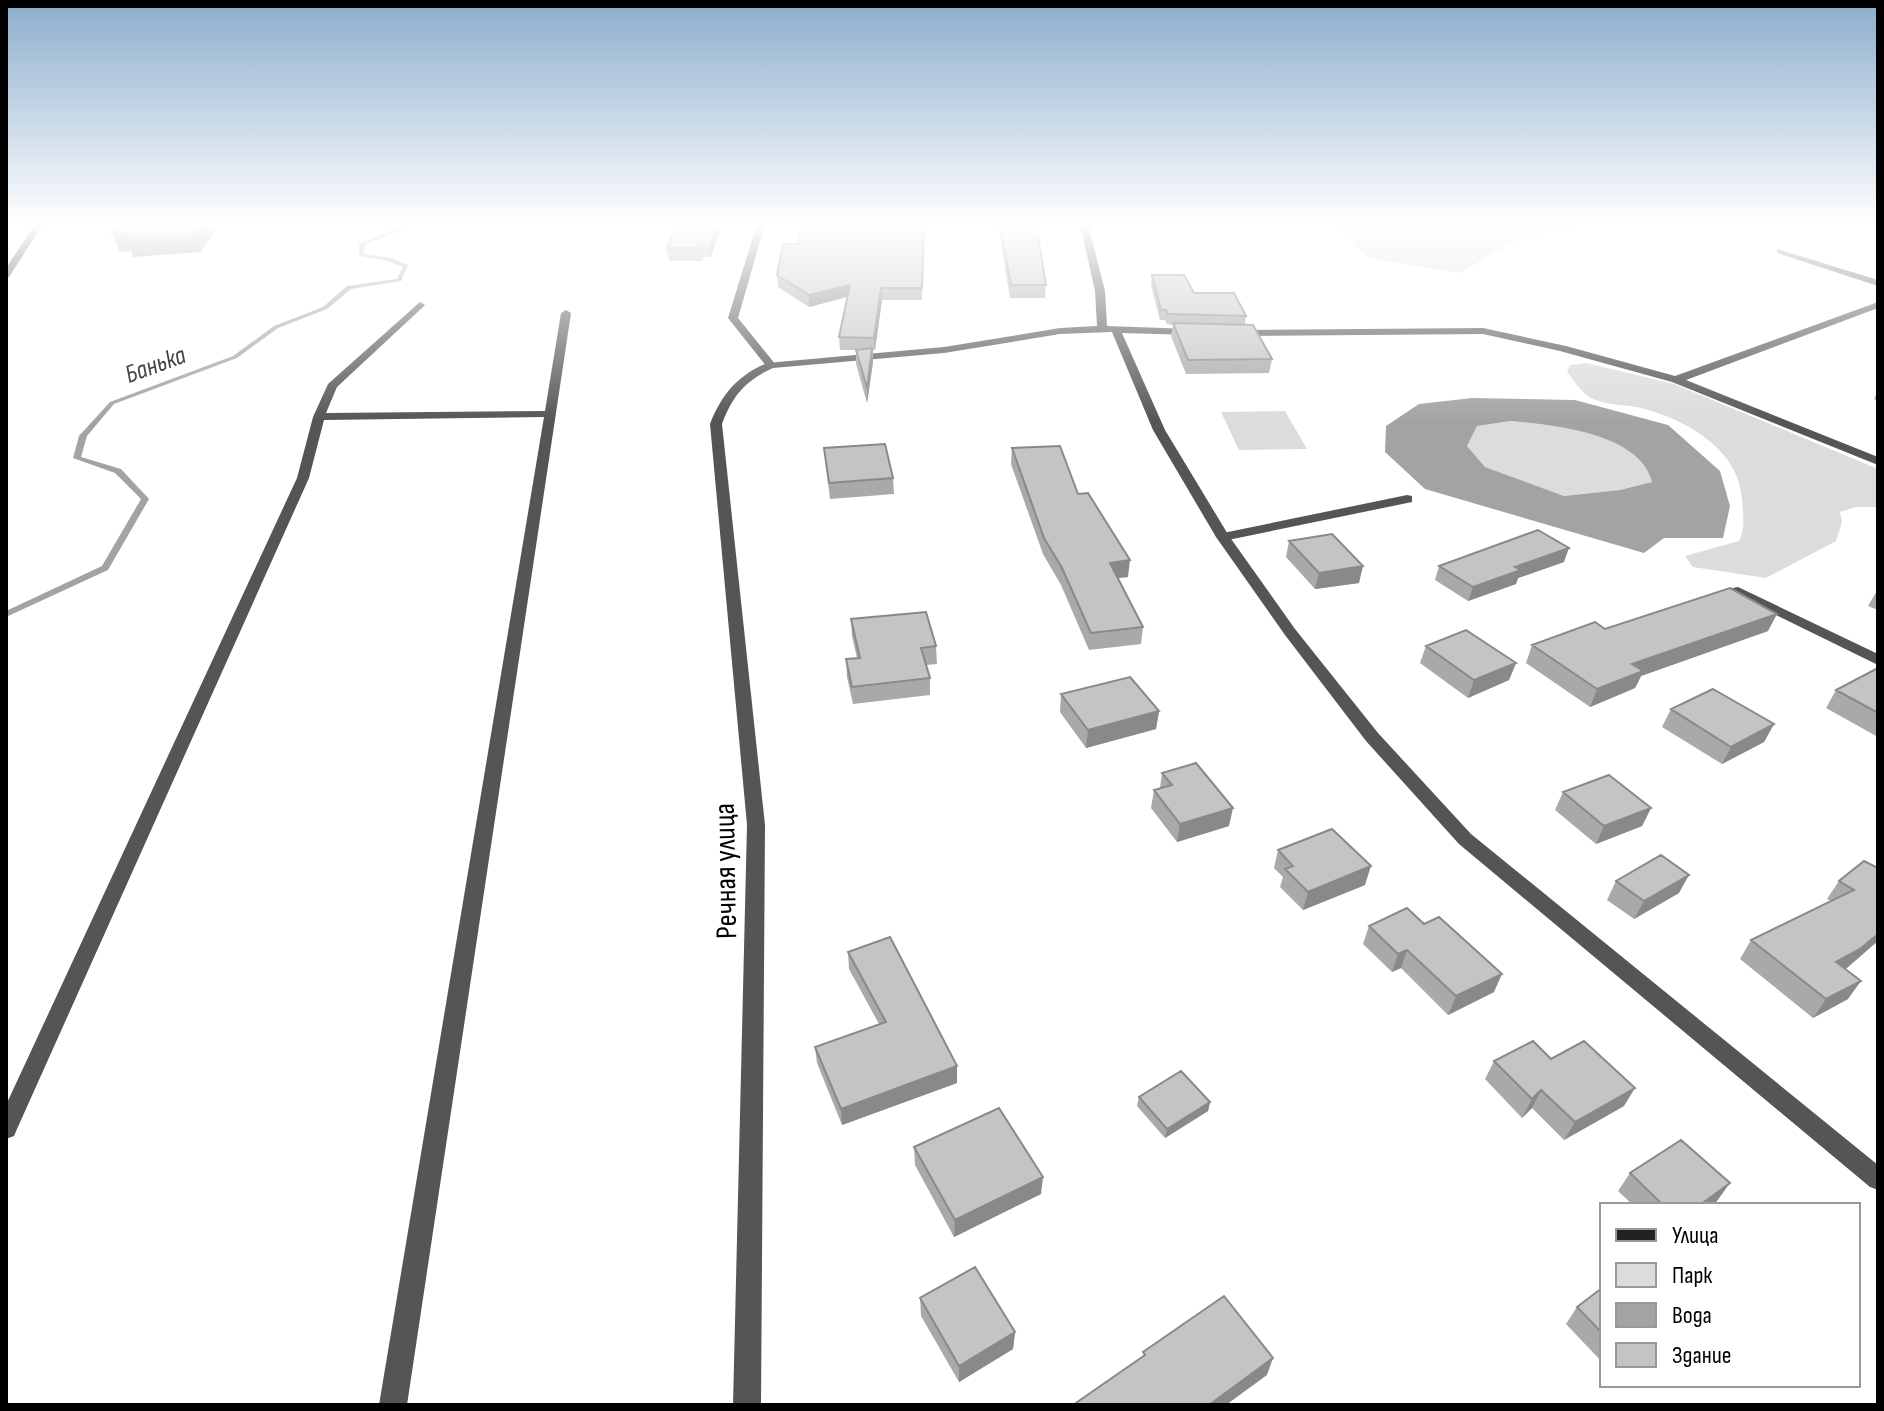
<svg xmlns="http://www.w3.org/2000/svg" width="1884" height="1411" font-family="'Sofia Sans Condensed',sans-serif">
	<style>
		.green { fill: #dcdcdc }
		.water { fill: #a3a3a3; fill-rule: evenodd }
		.lines { fill: none; stroke-linecap: round; stroke-linejoin: round }
		.stream { fill: #a3a3a3; fill-rule: evenodd }
		.lane { fill: #555; fill-rule: evenodd }
		.street { fill: #555; fill-rule: evenodd }
		.secondary { fill: #222; fill-rule: evenodd }
		.wall { fill: #a9a9a9 }
		.shaded-wall { fill: #898989 }
		.building { fill: #c4c4c4; stroke: #898989; stroke-width: 2 }
		.labels { text-anchor: middle; stroke-width: 6; stroke-linejoin: round; paint-order: stroke }
		.far-water-label { font-size: 26px; font-style: italic; fill: #444; stroke: #fff }
		.street-label { font-size: 30px; fill: #000; stroke: #fff }
	</style>
	<rect width="100%" height="100%" fill="#fff"/>
	<path class="green" d="M 1334,224 L 1600,224 L 1524,236 L 1459,273 L 1368,258 Z
		M 1587,363 L 1674,384 L 1878,469 L 1878,507 L 1856,507 L 1840,512 L 1842,522 L 1836,541 L 1766,578 L 1693,567 L 1685,556 L 1739,541 C 1746,528 1743,514 1742,499 C 1739,450 1688,421 1645,409 C 1628,404 1606,406 1591,398 C 1582,393 1572,379 1567,371 L 1570,365 Z
		M 1285,411 L 1307,449 L 1239,450 L 1221,412 Z
		M 1511,421 C 1554,425 1639,433 1652,482 L 1620,490 L 1564,496 L 1485,467 L 1467,446 L 1477,426 Z"/>
	<path class="water" d="M 1472,398 L 1575,400 L 1668,425 L 1720,471 L 1730,506 L 1723,538 L 1664,538 L 1644,553 L 1425,489 L 1385,452 L 1386,426 L 1419,404 ZM 1511,421 C 1553,425 1640,433 1652,482 L 1620,490 L 1564,496 L 1485,467 L 1467,446 L 1477,426 Z"/>
	<g class="lines">
		<path class="stream" d="M 407,224 L 415,224 L 365,245 L 364,254 L 391,258 L 408,265 L 401,281 L 351,289 L 327,309 L 278,328 L 237,358 L 114,404 L 87,436 L 81,457 L 121,469 L 149,499 L 108,570 L 6,617 L 6,611 L 102,566 L 141,499 L 115,473 L 73,458 L 79,436 L 110,402 L 233,356 L 274,326 L 323,307 L 347,286 L 397,279 L 403,267 L 388,261 L 359,256 L 359,244 Z"/>
		<path class="lane" d="M 757,224 L 765,224 L 738,318 L 776,365 L 771,368 L 767,367 L 728,318 Z
			M 1777,249 L 1878,280 L 1878,286 L 1777,253 Z
			M 420,302 L 425,305 L 423,307 L 337,387 L 326,413 L 545,411 L 561,313 L 566,310 L 571,313 L 407,1405 L 379,1405 L 544,417 L 324,420 L 309,478 L 17,1129 L 14,1136 L 6,1139 L 6,1105 L 297,478 L 313,417 L 328,384 Z
			M 1407,495 L 1412,496 L 1412,502 L 1223,541 L 1216,537 L 1223,533 Z
			M 1738,587 L 1878,654 L 1878,665 L 1733,594 L 1731,591 L 1733,588 Z"/>
		<path class="street" d="M 1080,224 L 1088,224 L 1105,291 L 1107,326 L 1191,329 L 1196,332 L 1191,335 L 1122,333 L 1165,430 L 1229,536 L 1295,629 L 1378,733 L 1471,834 L 1878,1165 L 1878,1190 L 1870,1187 L 1459,844 L 1366,741 L 1285,635 L 1216,537 L 1153,430 L 1112,332 L 1060,334 L 944,353 L 773,368 C 746,380 732,396 722,424 L 765,825 L 761,1405 L 733,1405 L 747,825 L 710,424 C 722,394 737,376 767,363 L 944,347 L 1060,328 L 1097,326 L 1095,291 Z
			M 1878,302 L 1878,308 L 1686,380 L 1878,457 L 1878,465 L 1672,382 L 1560,351 L 1483,334 L 1238,336 L 1233,333 L 1238,330 L 1483,328 L 1566,346 L 1675,376 Z"/>
		<path class="secondary" d="M 35,224 L 43,224 L 9,277 L 6,278 L 6,268 Z"/>
	</g>
	<path class="wall" d="M 722,224 L 711,257 L 703,257 L 702,261 L 669,261 L 667,248 Z
		M 925,224 L 922,300 L 882,300 L 875,350 L 873,350 L 873,362 L 867,403 L 856,364 L 856,350 L 840,350 L 839,337 L 847,297 L 809,307 L 778,287 L 777,275 L 798,244 Z
		M 998,224 L 1036,224 L 1046,285 L 1045,298 L 1010,298 Z
		M 1152,275 L 1246,316 L 1245,324 L 1272,359 L 1269,373 L 1186,374 L 1171,336 L 1173,325 L 1167,324 L 1165,320 L 1160,320 L 1151,285 Z
		M 1878,390 L 1878,401 L 1874,399 Z
		M 824,448 L 893,478 L 894,494 L 830,499 Z
		M 1012,448 L 1128,577 L 1118,578 L 1143,627 L 1141,644 L 1089,650 L 1061,585 L 1043,554 L 1011,464 Z
		M 1289,541 L 1359,583 L 1315,589 L 1286,557 Z
		M 1564,562 L 1518,578 L 1516,584 L 1468,601 L 1435,580 L 1439,566 Z
		M 1878,589 L 1878,610 L 1868,606 Z
		M 851,619 L 936,646 L 937,664 L 926,665 L 930,678 L 930,695 L 853,704 L 847,677 L 846,659 L 857,658 L 852,636 Z
		M 1605,629 L 1768,631 L 1641,676 L 1635,688 L 1590,707 L 1526,663 L 1532,645 Z
		M 1426,646 L 1516,663 L 1509,680 L 1468,698 L 1420,663 Z
		M 1878,668 L 1878,737 L 1826,708 L 1836,690 Z
		M 1061,694 L 1159,711 L 1156,729 L 1086,748 L 1060,712 Z
		M 1671,709 L 1774,724 L 1764,742 L 1722,764 L 1662,727 Z
		M 1162,773 L 1229,826 L 1177,842 L 1151,808 L 1154,790 L 1160,788 Z
		M 1563,792 L 1651,808 L 1642,826 L 1596,844 L 1555,810 Z
		M 1278,850 L 1365,885 L 1303,910 L 1280,887 L 1283,877 L 1274,868 Z
		M 1864,861 L 1847,968 L 1845,969 L 1848,999 L 1813,1018 L 1740,959 L 1751,940 L 1831,901 L 1827,899 L 1839,881 Z
		M 1616,881 L 1679,893 L 1634,919 L 1607,900 Z
		M 1369,926 L 1494,992 L 1448,1015 L 1401,968 L 1392,972 L 1363,944 Z
		M 848,952 L 957,1083 L 842,1125 L 817,1063 L 815,1047 L 879,1024 L 849,969 Z
		M 1551,1059 L 1624,1106 L 1564,1140 L 1532,1108 L 1522,1118 L 1485,1079 L 1494,1061 Z
		M 1139,1097 L 1210,1102 L 1208,1111 L 1165,1138 L 1137,1106 Z
		M 914,1147 L 1041,1194 L 954,1237 L 915,1165 Z
		M 1630,1173 L 1717,1201 L 1711,1205 L 1633,1205 L 1618,1191 Z
		M 1602,1288 L 1602,1362 L 1566,1324 L 1577,1307 Z
		M 920,1298 L 1015,1332 L 1013,1349 L 959,1382 L 921,1316 Z"/>
	<path class="shaded-wall" d="M 200,224 L 219,224 L 201,252 L 133,257 L 131,251 L 120,252 L 112,233 Z
		M 717,224 L 722,224 L 711,257 L 710,245 Z
		M 850,285 L 850,296 L 809,307 L 809,295 Z
		M 881,288 L 882,300 L 875,350 L 874,338 Z
		M 872,348 L 873,362 L 867,403 L 867,388 Z
		M 1569,548 L 1564,562 L 1518,578 L 1516,584 L 1468,601 L 1473,587 L 1515,567 Z
		M 1130,560 L 1128,577 L 1108,579 L 1110,563 Z
		M 1363,566 L 1359,583 L 1315,589 L 1319,573 Z
		M 1777,614 L 1768,631 L 1641,676 L 1635,688 L 1590,707 L 1597,689 L 1632,664 Z
		M 1516,663 L 1509,680 L 1468,698 L 1474,680 Z
		M 1159,711 L 1156,729 L 1086,748 L 1088,730 Z
		M 1774,724 L 1764,742 L 1722,764 L 1731,747 Z
		M 1233,808 L 1229,826 L 1177,842 L 1180,824 Z
		M 1651,808 L 1642,826 L 1596,844 L 1604,826 Z
		M 1371,866 L 1365,885 L 1303,910 L 1308,892 Z
		M 1689,875 L 1679,893 L 1634,919 L 1644,901 Z
		M 1878,934 L 1878,941 L 1847,968 L 1823,980 L 1836,962 Z
		M 1407,950 L 1401,968 L 1392,972 L 1398,954 Z
		M 1502,974 L 1494,992 L 1448,1015 L 1456,996 Z
		M 1861,981 L 1848,999 L 1813,1018 L 1826,999 Z
		M 957,1066 L 957,1083 L 842,1125 L 841,1109 Z
		M 1635,1088 L 1624,1106 L 1564,1140 L 1575,1122 Z
		M 1541,1090 L 1532,1108 L 1522,1118 L 1532,1099 Z
		M 1210,1102 L 1208,1111 L 1165,1138 L 1167,1129 Z
		M 1043,1177 L 1041,1194 L 954,1237 L 955,1220 Z
		M 1730,1183 L 1717,1201 L 1711,1205 L 1700,1205 Z
		M 1015,1332 L 1013,1349 L 959,1382 L 959,1366 Z
		M 1273,1358 L 1267,1375 L 1226,1405 L 1209,1405 Z"/>
	<path class="building" d="M 119,224 L 200,224 L 194,234 L 126,238 L 131,232 L 112,233 Z
		M 677,224 L 717,224 L 710,245 L 702,245 L 700,248 L 667,248 Z
		M 802,224 L 924,224 L 922,288 L 881,288 L 874,338 L 839,337 L 850,285 L 809,295 L 777,275 L 783,244 L 798,244 Z
		M 1000,224 L 1036,224 L 1046,285 L 1011,285 Z
		M 1152,275 L 1184,275 L 1194,293 L 1234,293 L 1246,316 L 1168,314 L 1166,310 L 1161,310 Z
		M 1173,323 L 1253,325 L 1272,359 L 1188,360 Z
		M 872,348 L 867,388 L 856,350 Z
		M 885,444 L 893,478 L 829,483 L 824,448 Z
		M 1060,446 L 1078,494 L 1088,493 L 1130,560 L 1110,563 L 1143,627 L 1091,633 L 1062,568 L 1044,538 L 1012,448 Z
		M 1538,530 L 1569,548 L 1515,567 L 1521,570 L 1473,587 L 1439,566 Z
		M 1332,534 L 1363,566 L 1319,573 L 1289,541 Z
		M 1730,588 L 1777,614 L 1632,664 L 1643,671 L 1597,689 L 1532,645 L 1595,622 L 1605,629 Z
		M 926,612 L 936,646 L 921,648 L 930,678 L 852,687 L 846,659 L 860,658 L 851,619 Z
		M 1466,630 L 1516,663 L 1474,680 L 1426,646 Z
		M 1878,668 L 1878,713 L 1836,690 Z
		M 1130,677 L 1159,711 L 1088,730 L 1061,694 Z
		M 1713,689 L 1774,724 L 1731,747 L 1671,709 Z
		M 1196,763 L 1233,808 L 1180,824 L 1154,790 L 1172,785 L 1162,773 Z
		M 1609,775 L 1651,808 L 1604,826 L 1563,792 Z
		M 1332,829 L 1371,866 L 1308,892 L 1285,869 L 1293,866 L 1278,850 Z
		M 1661,855 L 1689,875 L 1644,901 L 1616,881 Z
		M 1864,861 L 1878,868 L 1878,934 L 1860,949 L 1836,962 L 1861,981 L 1826,999 L 1751,940 L 1854,890 L 1839,881 Z
		M 1407,908 L 1424,924 L 1439,917 L 1502,974 L 1456,996 L 1407,950 L 1398,954 L 1369,926 Z
		M 890,937 L 957,1066 L 841,1109 L 815,1047 L 886,1022 L 848,952 Z
		M 1533,1041 L 1551,1059 L 1584,1041 L 1635,1088 L 1575,1122 L 1541,1090 L 1532,1099 L 1494,1061 Z
		M 1181,1071 L 1210,1102 L 1167,1129 L 1139,1097 Z
		M 999,1108 L 1043,1177 L 955,1220 L 914,1147 Z
		M 1681,1140 L 1730,1183 L 1700,1205 L 1663,1205 L 1630,1173 Z
		M 975,1267 L 1015,1332 L 959,1366 L 920,1298 Z
		M 1602,1288 L 1602,1333 L 1577,1307 Z
		M 1224,1296 L 1273,1358 L 1209,1405 L 1073,1405 L 1145,1355 L 1143,1352 Z"/>
	<linearGradient id="sky" x2="0" y2="1"><stop stop-color="#8cadcc"/><stop offset="0.53" stop-color="#fff"/><stop offset="1" stop-color="#fff" stop-opacity="0"/></linearGradient>
	<rect width="1884" height="422" fill="url(#sky)"/>
	<g class="labels">
		<g class="far-water-label">
			<text transform="translate(155 364) rotate(-20)" y="9">Банька</text>
		</g>
		<g class="street-label">
			<text transform="translate(725 871) rotate(-91)" y="10">Речная улица</text>
		</g>
	</g>
	<rect width="1884" height="1411" fill="none" stroke="#000000" stroke-width="16"/>
	<rect x="1600" y="1203" width="260" height="184" fill="#ffffff" stroke="#999999" stroke-width="2"/>
	<rect x="1616" y="1229" width="40" height="12" fill="#222222" stroke="#999999" stroke-width="2"/>
	<text x="1672" y="1243" font-size="24" fill="#000000">Улица</text>
	<rect x="1616" y="1263" width="40" height="24" fill="#dcdcdc" stroke="#999999" stroke-width="2"/>
	<text x="1672" y="1283" font-size="24" fill="#000000">Парк</text>
	<rect x="1616" y="1303" width="40" height="24" fill="#a3a3a3" stroke="#999999" stroke-width="2"/>
	<text x="1672" y="1323" font-size="24" fill="#000000">Вода</text>
	<rect x="1616" y="1343" width="40" height="24" fill="#c4c4c4" stroke="#999999" stroke-width="2"/>
	<text x="1672" y="1363" font-size="24" fill="#000000">Здание</text>
</svg>
